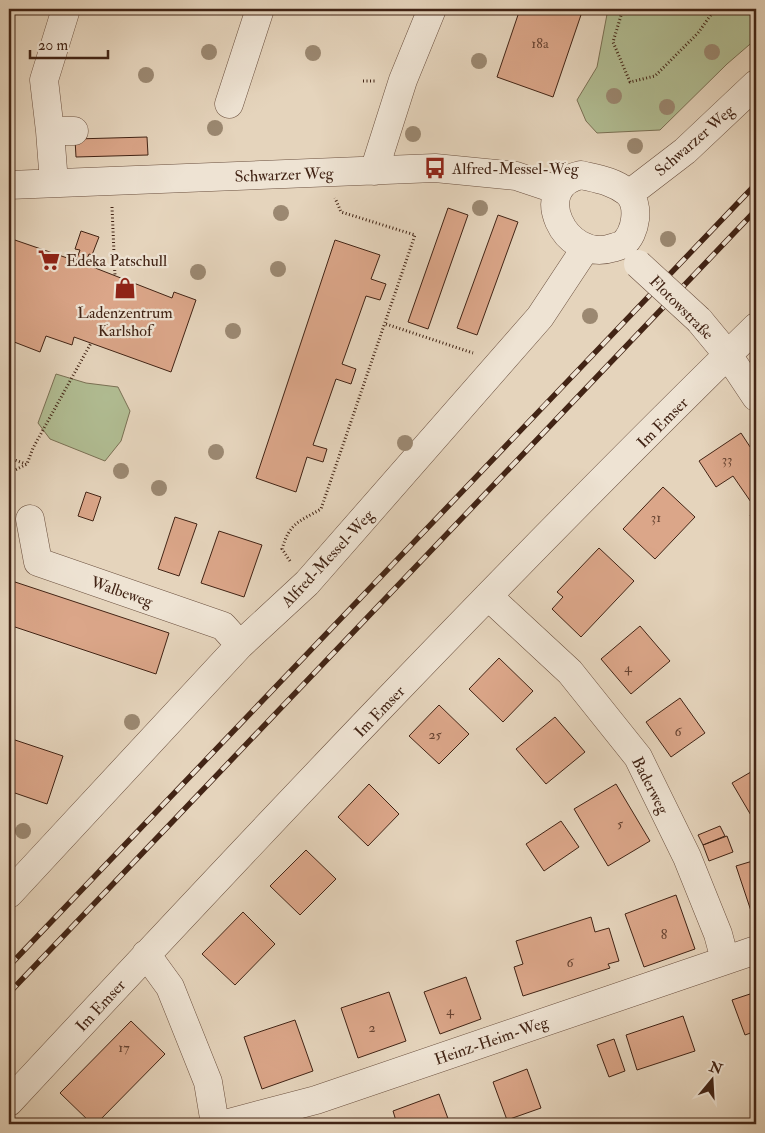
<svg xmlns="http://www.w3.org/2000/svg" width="765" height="1133" font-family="'IM FELL Double Pica',serif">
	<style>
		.green { fill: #b1bd93; stroke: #7a7054 }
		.building { fill: #dba689; stroke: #422415 }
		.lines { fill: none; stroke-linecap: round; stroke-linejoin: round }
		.minor-casing { stroke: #6b503f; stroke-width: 29 }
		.path { stroke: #422415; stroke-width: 3; stroke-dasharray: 1 2.5; stroke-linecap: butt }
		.minor { stroke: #eee3d3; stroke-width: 28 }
		.rail-casing { stroke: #422415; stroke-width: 5.5 }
		.rail { stroke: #eee3d3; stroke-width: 4; stroke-dasharray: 11; stroke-linecap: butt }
		.minor-bridge-casing { stroke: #6b503f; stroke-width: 29; stroke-linecap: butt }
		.minor-bridge { stroke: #eee3d3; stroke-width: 28 }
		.tree { fill: #9b8871 }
		.labels { text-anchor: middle; stroke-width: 4.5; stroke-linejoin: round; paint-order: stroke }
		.number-label { font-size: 14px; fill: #684432 }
		.street-label { font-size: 16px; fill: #422415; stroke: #eee3d3 }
		.poi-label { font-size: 16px; fill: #422415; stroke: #eee3d3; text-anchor: start }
	</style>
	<rect width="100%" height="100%" fill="#e5d4bc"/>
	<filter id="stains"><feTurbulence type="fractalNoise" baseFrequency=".004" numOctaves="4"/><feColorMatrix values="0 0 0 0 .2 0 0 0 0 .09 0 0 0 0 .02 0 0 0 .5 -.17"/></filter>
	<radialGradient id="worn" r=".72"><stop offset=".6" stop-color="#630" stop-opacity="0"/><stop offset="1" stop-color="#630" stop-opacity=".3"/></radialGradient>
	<path class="green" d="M 608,9 L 756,9 L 756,39 L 727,64 L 660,130 L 597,133 L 586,121 L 577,100 L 597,67 Z
		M 56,374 L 86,383 L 118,387 L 130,411 L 121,441 L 105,461 L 50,439 L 38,423 Z"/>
	<path class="building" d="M 520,9 L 583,9 L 553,97 L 497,77 Z
		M 147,137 L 148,155 L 76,157 L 75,139 Z
		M 448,208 L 468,215 L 428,329 L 408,322 Z
		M 498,215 L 518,222 L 477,335 L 457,328 Z
		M 81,231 L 99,237 L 92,255 L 89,254 L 85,264 L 172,298 L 174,292 L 196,300 L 171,372 L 74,337 L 72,345 L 46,336 L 40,352 L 9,340 L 9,238 L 76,261 L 80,250 L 75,249 Z
		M 335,240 L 380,255 L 371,279 L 386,284 L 380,300 L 366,296 L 342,364 L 356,369 L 351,384 L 336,379 L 313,445 L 327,449 L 323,462 L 307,457 L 296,492 L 256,478 Z
		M 741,433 L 756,456 L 756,503 L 753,505 L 733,476 L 716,487 L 699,461 Z
		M 663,487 L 695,517 L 655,559 L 623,529 Z
		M 86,492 L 101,497 L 93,521 L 78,516 Z
		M 756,511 L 756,524 L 750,515 Z
		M 175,517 L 197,524 L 179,576 L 158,569 Z
		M 219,531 L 262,545 L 244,597 L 201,583 Z
		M 599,548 L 634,581 L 581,637 L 552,609 L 563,597 L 557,592 Z
		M 756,562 L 756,588 L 751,579 Z
		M 9,580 L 169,633 L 156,674 L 9,625 Z
		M 640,626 L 670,661 L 631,694 L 601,659 Z
		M 499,658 L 533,691 L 503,722 L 469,689 Z
		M 680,698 L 705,733 L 671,757 L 646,722 Z
		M 439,705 L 469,734 L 439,764 L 409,736 Z
		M 555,717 L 585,752 L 546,784 L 516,749 Z
		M 9,738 L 63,756 L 47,804 L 9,791 Z
		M 756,769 L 756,814 L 752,817 L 732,783 Z
		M 369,784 L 399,814 L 368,846 L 338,817 Z
		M 616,784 L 650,841 L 608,866 L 574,809 Z
		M 561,821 L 579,847 L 544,871 L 526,844 Z
		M 720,826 L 725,836 L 703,845 L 698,835 Z
		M 727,836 L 733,852 L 709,861 L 703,845 Z
		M 306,850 L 336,879 L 300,915 L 270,886 Z
		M 756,860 L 756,916 L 753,917 L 736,866 Z
		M 676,895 L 695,949 L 644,967 L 625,914 Z
		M 243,912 L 275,944 L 235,985 L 202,954 Z
		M 591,917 L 595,932 L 609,928 L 619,961 L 608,964 L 610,968 L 523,996 L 514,967 L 523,964 L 516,941 Z
		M 466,977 L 481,1019 L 440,1034 L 424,992 Z
		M 389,992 L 406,1041 L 358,1058 L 341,1008 Z
		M 756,992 L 756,1031 L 745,1035 L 732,1000 Z
		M 683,1016 L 695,1051 L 637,1070 L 626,1035 Z
		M 295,1020 L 313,1071 L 262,1089 L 244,1037 Z
		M 131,1021 L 165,1054 L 96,1124 L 92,1124 L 60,1093 Z
		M 614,1039 L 625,1071 L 609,1077 L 597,1045 Z
		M 527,1069 L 541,1108 L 507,1120 L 493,1082 Z
		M 439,1094 L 450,1124 L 397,1124 L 393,1111 Z"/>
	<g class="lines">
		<g class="minor-casing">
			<path id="minor" d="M 229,104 L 260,9
				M 50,131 L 44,80 L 66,9
				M 374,171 L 403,80 L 432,9
				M 581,175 C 598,179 613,181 627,192 C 641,204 636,234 623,244 C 620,246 615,247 612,248 C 564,263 529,186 581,175 Z
				M 54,183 L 50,131 L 74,131
				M 9,185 L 435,168 L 516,176 L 558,190
				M 629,194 L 685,151 L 756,84
				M 699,320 L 728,355 L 756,397
				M 30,519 L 38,562 L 223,626 L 240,645
				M 488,596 L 570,672 L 638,757 L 687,857 L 718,934 L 725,960
				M 9,894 L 240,645 L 307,583 L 540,317 L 585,249
				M 146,954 L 170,987 L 208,1082 L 215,1124
				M 9,1102 C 253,840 499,578 756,327
				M 225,1124 L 316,1100 L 756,950"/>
		</g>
		<path class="path" d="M 623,9 L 613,42 L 630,82 L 655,76 L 698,33 L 715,9
			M 363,81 L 375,81
			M 112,207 L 115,276
			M 386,324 L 473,353
			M 9,458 L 26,464
			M 9,481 L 13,471 L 27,464 L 33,448 L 91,343
			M 290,561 L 282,549 C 290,522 299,522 321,509 L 415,235 L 341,212 L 335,198"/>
		<use href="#minor" class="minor"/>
		<g class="rail-casing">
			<path id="rail" d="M 9,966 L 756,184
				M 9,993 L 756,210"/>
		</g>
		<use href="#rail" class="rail"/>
		<g class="minor-bridge-casing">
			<path id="minor-bridge" d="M 638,264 L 699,320"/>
		</g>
		<use href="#minor-bridge" class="minor-bridge"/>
	</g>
	<g class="tree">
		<circle cx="209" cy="52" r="8"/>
		<circle cx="712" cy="52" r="8"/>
		<circle cx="313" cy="53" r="8"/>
		<circle cx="479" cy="61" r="8"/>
		<circle cx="146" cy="75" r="8"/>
		<circle cx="614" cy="96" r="8"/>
		<circle cx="667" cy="107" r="8"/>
		<circle cx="215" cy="128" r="8"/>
		<circle cx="413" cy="134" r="8"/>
		<circle cx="635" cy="146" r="8"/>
		<circle cx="480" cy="208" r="8"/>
		<circle cx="281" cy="213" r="8"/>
		<circle cx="668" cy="239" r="8"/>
		<circle cx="278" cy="269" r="8"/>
		<circle cx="198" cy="272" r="8"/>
		<circle cx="590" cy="316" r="8"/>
		<circle cx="233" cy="331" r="8"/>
		<circle cx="405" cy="443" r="8"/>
		<circle cx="216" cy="452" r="8"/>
		<circle cx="121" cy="471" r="8"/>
		<circle cx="159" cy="488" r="8"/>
		<circle cx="132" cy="722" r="8"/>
		<circle cx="23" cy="831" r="8"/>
	</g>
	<defs>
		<g id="bus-bare" transform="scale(1.725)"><path d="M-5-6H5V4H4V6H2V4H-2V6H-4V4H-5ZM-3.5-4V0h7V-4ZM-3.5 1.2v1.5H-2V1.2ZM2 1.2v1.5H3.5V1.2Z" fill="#8f2418" stroke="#eee3d3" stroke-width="2.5" paint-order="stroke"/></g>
		<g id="supermarket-bare" transform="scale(1.725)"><path d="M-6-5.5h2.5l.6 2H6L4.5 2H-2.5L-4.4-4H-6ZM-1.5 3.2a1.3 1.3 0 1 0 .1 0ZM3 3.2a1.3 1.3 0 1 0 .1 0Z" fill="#8f2418" stroke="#eee3d3" stroke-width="2.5" paint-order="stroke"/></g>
		<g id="shop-bare" transform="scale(1.725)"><path d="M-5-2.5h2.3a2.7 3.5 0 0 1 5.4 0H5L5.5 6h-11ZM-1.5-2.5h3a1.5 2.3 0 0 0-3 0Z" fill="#8f2418" stroke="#eee3d3" stroke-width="2.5" paint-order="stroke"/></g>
	</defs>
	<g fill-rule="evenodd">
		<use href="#bus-bare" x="435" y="168"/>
		<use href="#supermarket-bare" x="49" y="260"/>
		<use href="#shop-bare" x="125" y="288"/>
	</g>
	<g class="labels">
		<g class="number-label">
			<text x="540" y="48">18a</text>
			<text x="727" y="464">33</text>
			<text x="656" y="522">31</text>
			<text x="628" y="672">4</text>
			<text x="678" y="736">6</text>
			<text x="435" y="739">25</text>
			<text x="620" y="828">5</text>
			<text x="664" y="939">8</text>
			<text x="570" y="967">6</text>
			<text x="450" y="1015">4</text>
			<text x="372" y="1032">2</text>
			<text x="124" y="1052">17</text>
		</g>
		<g class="street-label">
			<text transform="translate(694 140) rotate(-41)" y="6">Schwarzer Weg</text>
			<text transform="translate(284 174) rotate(-2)" y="6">Schwarzer Weg</text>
			<text transform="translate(682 307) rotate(45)" y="6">Flotowstraße</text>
			<text transform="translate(662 422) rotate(-45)" y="6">Im Emser</text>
			<text transform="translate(327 558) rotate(-47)" y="6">Alfred-Messel-Weg</text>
			<text transform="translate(122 591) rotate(19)" y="6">Walbeweg</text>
			<text transform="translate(379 711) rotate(-46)" y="6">Im Emser</text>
			<text transform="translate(651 785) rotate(63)" y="6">Baderweg</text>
			<text transform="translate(100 1005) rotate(-47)" y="6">Im Emser</text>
			<text transform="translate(491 1040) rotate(-19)" y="6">Heinz-Heim-Weg</text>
		</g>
		<g class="poi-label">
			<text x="452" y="174">Alfred-Messel-Weg</text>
			<text x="66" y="266">Edeka Patschull</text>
			<text x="125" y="318" text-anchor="middle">Ladenzentrum<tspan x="125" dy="18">Karlshof</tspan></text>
		</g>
	</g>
	<rect width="765" height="1133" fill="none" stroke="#e5d4bc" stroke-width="30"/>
	<rect x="10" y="10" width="745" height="1113" fill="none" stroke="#422415" stroke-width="2.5"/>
	<rect x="15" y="15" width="735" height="1103" fill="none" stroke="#422415"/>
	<g transform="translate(712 1080) rotate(18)" stroke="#eee3d3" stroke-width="4" paint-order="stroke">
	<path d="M0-4L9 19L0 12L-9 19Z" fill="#422415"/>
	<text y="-8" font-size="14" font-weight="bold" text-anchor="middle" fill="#422415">N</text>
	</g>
	<path d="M30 50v8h78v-8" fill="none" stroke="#422415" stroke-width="2.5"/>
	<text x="38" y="50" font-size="15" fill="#422415" stroke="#eee3d3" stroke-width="4" paint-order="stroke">20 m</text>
	<rect width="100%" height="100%" filter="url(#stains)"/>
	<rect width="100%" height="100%" fill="url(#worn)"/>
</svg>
